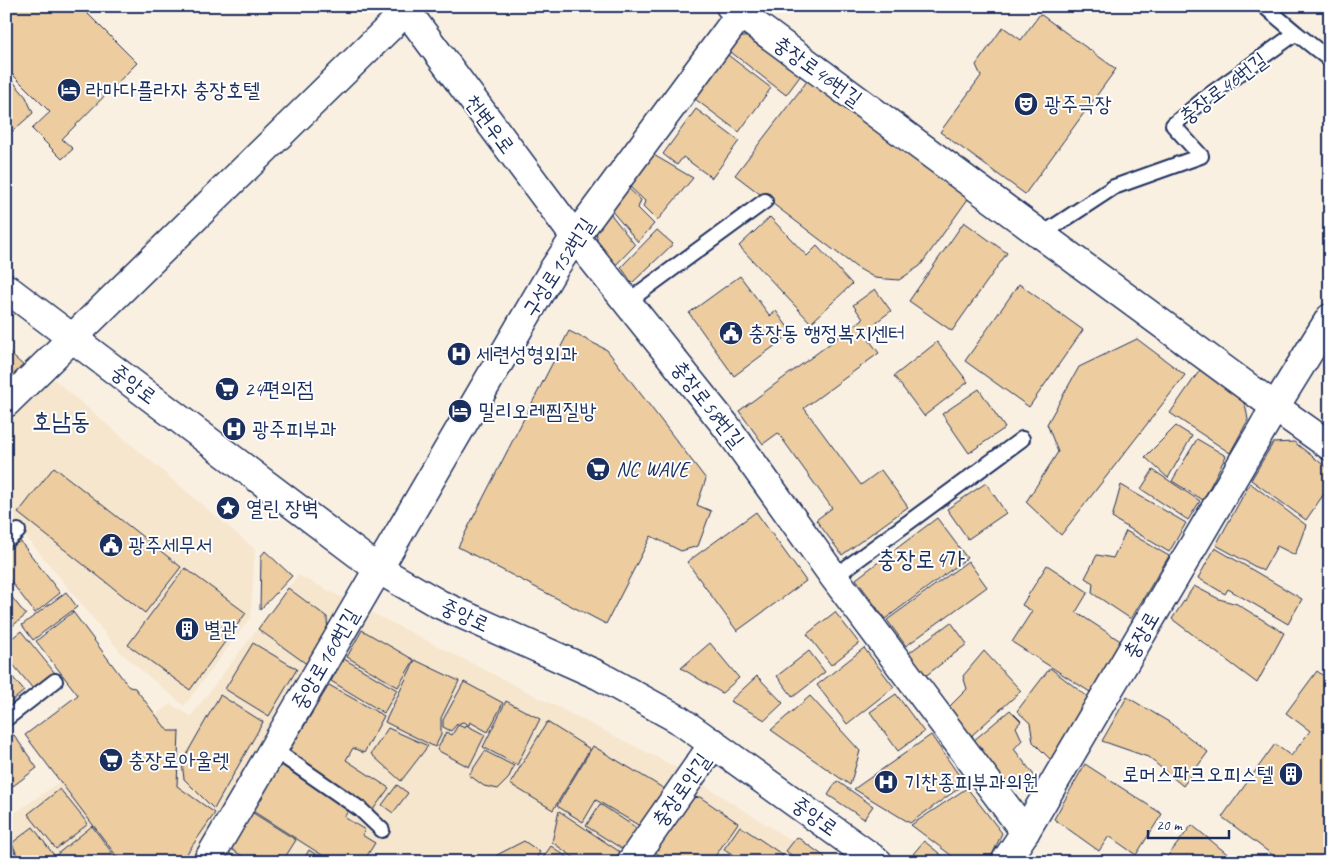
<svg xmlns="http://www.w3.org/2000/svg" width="1336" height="868" font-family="Caveat,'Poor Story',sans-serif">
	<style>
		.built { fill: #f6e6ce }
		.building { fill: #edcd9f; stroke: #1b2f5e }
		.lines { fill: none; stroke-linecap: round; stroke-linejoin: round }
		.service-casing { stroke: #1b2f5e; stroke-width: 18 }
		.minor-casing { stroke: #1b2f5e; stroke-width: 31 }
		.tertiary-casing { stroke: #1b2f5e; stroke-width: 31 }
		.secondary-casing { stroke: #1b2f5e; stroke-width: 31 }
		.service { stroke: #fff; stroke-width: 14 }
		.minor { stroke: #fff; stroke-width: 28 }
		.tertiary { stroke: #fff; stroke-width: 28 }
		.secondary { stroke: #fff; stroke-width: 28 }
		.labels { text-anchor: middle; stroke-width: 4; stroke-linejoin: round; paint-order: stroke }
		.street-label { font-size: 21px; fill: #1b2f5e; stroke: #fff }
		.poi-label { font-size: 21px; fill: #1b2f5e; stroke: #fff; text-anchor: start }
		.quarter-label { font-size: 24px; fill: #1b2f5e; stroke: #fff }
	</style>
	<rect width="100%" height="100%" fill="#faf0e2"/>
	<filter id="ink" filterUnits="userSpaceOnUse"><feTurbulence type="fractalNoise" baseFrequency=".02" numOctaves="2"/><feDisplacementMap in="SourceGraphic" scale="10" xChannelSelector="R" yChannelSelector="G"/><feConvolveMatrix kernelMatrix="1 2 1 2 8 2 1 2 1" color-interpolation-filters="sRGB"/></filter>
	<g filter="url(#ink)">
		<path class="built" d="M 50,376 L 255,549 L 251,617 L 184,706 L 122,654 L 6,512 L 6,427 Z
			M 298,575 L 672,765 L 826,862 L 21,862 L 6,826 L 6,819 L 171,704 L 191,716 Z"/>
		<path class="building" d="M 6,6 L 80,6 L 137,63 L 62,139 L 73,149 L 62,159 L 32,129 L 50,112 L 6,68 Z
			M 1040,14 L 1116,69 L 1025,194 L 940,132 L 981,76 L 976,65 L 1003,27 L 1021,40 Z
			M 753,36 L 801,75 L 786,95 L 727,49 L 734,38 Z
			M 724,52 L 771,88 L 739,132 L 691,96 Z
			M 6,73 L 26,97 L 33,113 L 6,137 Z
			M 808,80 L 968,199 L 920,266 L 899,280 L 875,278 L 856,267 L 735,175 Z
			M 696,109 L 739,141 L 712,178 L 683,157 L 677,165 L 663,154 Z
			M 652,154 L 693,178 L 657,221 L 643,207 L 645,201 L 629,186 Z
			M 627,187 L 641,200 L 638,208 L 654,224 L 638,242 L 610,209 Z
			M 609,212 L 635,245 L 612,269 L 598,252 L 596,226 Z
			M 770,217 L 807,256 L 817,246 L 852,284 L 811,323 L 739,246 Z
			M 964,222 L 1007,253 L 952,331 L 909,301 Z
			M 657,230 L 673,244 L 632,283 L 621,267 Z
			M 740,276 L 770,316 L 776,311 L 792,333 L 734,376 L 689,313 Z
			M 1019,284 L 1083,330 L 1029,407 L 965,361 Z
			M 875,289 L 891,311 L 863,332 L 879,353 L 804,408 L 861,485 L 881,470 L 908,507 L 842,555 L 816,520 L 832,508 L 778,433 L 763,444 L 739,411 L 863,319 L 853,305 Z
			M 569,331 L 607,350 L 706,479 L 697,505 L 711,511 L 698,546 L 681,551 L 651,536 L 606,624 L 458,547 Z
			M 1137,339 L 1185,375 L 1061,535 L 1026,502 L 1058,452 L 1047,424 L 1079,367 Z
			M 937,342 L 968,382 L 924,416 L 894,376 Z
			M 6,350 L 25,367 L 6,387 Z
			M 1202,367 L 1241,397 L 1246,408 L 1248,420 L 1230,453 L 1170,413 Z
			M 979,389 L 1005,428 L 969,453 L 942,414 Z
			M 1176,426 L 1192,436 L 1168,478 L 1145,457 Z
			M 1197,439 L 1226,456 L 1203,500 L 1172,481 Z
			M 1294,442 L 1330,470 L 1330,485 L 1306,520 L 1251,480 L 1273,443 Z
			M 54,467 L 181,567 L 145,613 L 18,513 Z
			M 1153,470 L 1200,501 L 1188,520 L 1141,489 Z
			M 986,483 L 1006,513 L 968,539 L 947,509 Z
			M 1250,483 L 1306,525 L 1295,555 L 1277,546 L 1263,571 L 1216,545 Z
			M 1121,485 L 1186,523 L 1169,552 L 1112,518 Z
			M 756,512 L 806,581 L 737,631 L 687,562 Z
			M 937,518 L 967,558 L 885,619 L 856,579 Z
			M 1126,531 L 1169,556 L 1131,619 L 1092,593 L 1093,583 L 1085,578 L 1097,555 L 1113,558 Z
			M 20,541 L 60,593 L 35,613 L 6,575 L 6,568 L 9,566 L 6,563 L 6,551 Z
			M 1215,548 L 1302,599 L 1288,624 L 1228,589 L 1225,594 L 1198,578 Z
			M 265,551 L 292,576 L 260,610 L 261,556 Z
			M 968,561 L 987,587 L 906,646 L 887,620 Z
			M 1047,565 L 1088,592 L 1076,612 L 1122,642 L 1090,692 L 1012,642 L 1032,611 L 1022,605 Z
			M 185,568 L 246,613 L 190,690 L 128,645 Z
			M 1194,586 L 1219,599 L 1237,604 L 1284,633 L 1257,683 L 1172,619 Z
			M 288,588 L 327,617 L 328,637 L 308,665 L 258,629 Z
			M 6,590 L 26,615 L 6,631 Z
			M 66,592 L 77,607 L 33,640 L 22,625 Z
			M 73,612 L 129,687 L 135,688 L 168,731 L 179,731 L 177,786 L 215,813 L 181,862 L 121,862 L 25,735 L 78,695 L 36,641 Z
			M 835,612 L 859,643 L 831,665 L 807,634 Z
			M 951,622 L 967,644 L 924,677 L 906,655 Z
			M 362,630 L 414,660 L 398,687 L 347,657 Z
			M 21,631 L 55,673 L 34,690 L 6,656 L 6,643 Z
			M 253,643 L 297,669 L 269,716 L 225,689 Z
			M 710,643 L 739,678 L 722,693 L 681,668 Z
			M 864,648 L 894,687 L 847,724 L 817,685 Z
			M 809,651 L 825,672 L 793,697 L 777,676 Z
			M 984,651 L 1021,691 L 971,736 L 949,707 L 967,689 L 963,676 Z
			M 344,659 L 397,690 L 384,713 L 331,681 Z
			M 415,660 L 459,681 L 441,718 L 441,735 L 435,747 L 385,722 Z
			M 1050,668 L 1088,697 L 1051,760 L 1033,742 L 1030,723 L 1017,711 Z
			M 6,669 L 24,691 L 6,706 Z
			M 1317,671 L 1330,681 L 1330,793 L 1328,796 L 1330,797 L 1330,862 L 1282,862 L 1222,817 L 1275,744 L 1291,756 L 1310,731 L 1286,713 Z
			M 757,676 L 783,703 L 765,720 L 730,701 Z
			M 464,682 L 503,703 L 488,732 L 470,722 L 469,725 L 463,722 L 457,724 L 451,731 L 443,727 L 443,720 Z
			M 329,685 L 384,716 L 364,753 L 353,748 L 346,760 L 389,788 L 372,811 L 288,753 Z
			M 896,694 L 924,732 L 898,751 L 870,712 Z
			M 220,695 L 263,722 L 214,809 L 184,779 L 182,762 Z
			M 810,696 L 860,751 L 850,785 L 771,730 Z
			M 1127,697 L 1169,722 L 1208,752 L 1183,786 L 1148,757 L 1102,741 Z
			M 506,701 L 540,719 L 517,765 L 483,747 Z
			M 1010,710 L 1021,721 L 1016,727 L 1022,740 L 1014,749 L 1040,783 L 1007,785 L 973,741 Z
			M 547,722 L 590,749 L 553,810 L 510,784 Z
			M 458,725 L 465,728 L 466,725 L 485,735 L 469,767 L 437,750 L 446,732 L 452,735 Z
			M 388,728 L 428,746 L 401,781 L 371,754 Z
			M 14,735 L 37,768 L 13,786 L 6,777 L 6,741 Z
			M 931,735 L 965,784 L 910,823 L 854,789 Z
			M 593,746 L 668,791 L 645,829 L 596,800 L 583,822 L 557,806 Z
			M 485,751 L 514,766 L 508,779 L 498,789 L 484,786 L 469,775 Z
			M 282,761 L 352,806 L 344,817 L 365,830 L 362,835 L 375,843 L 363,862 L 333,862 L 251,810 Z
			M 1085,764 L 1162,814 L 1136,855 L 1109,836 L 1099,851 L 1054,819 Z
			M 837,781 L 873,806 L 864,819 L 828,795 Z
			M 397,785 L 408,793 L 393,813 L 382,805 Z
			M 967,788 L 1002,833 L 989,862 L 960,862 L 911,825 Z
			M 60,789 L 88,824 L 56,849 L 28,814 Z
			M 700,797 L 738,823 L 711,862 L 669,862 L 655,852 L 693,798 Z
			M 600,804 L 641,831 L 627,852 L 586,826 Z
			M 250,811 L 296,840 L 282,862 L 275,862 L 268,858 L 266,862 L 252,862 L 228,847 Z
			M 559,811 L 623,854 L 618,862 L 580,862 L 552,842 Z
			M 1192,825 L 1237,862 L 1163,862 Z
			M 92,826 L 119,862 L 61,862 L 56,855 Z
			M 740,826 L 783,855 L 778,862 L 727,862 L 732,854 L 724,849 Z
			M 33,827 L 59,862 L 20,862 L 12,843 Z
			M 6,833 L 19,862 L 6,862 Z
			M 797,837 L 825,857 L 822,862 L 800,862 L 786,851 Z
			M 524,841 L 540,852 L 534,862 L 493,862 L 497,855 Z
			M 924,841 L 950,862 L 923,862 L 913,854 Z
			M 551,846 L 574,862 L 540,862 Z
			M 309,850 L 327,862 L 302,862 Z
			M 226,851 L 243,862 L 219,862 Z"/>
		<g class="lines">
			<g class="service-casing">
				<path id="service" d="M 1296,33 L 1330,60
					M 1041,235 L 1114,187 L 1201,156 L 1173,125 L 1208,96 L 1296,33 L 1264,6
					M 627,302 L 765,201
					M 6,541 L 18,531
					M 834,577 L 1022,439
					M 6,719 L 55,681
					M 273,749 L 360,809 L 382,830"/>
			</g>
			<g class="minor-casing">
				<path id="minor" d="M 403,6 L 575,237 L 726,426 L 834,577 L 1025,832
					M 730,6 L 1275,407 L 1330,446
					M 6,403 L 406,11
					M 207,862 L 553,270 L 575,237 L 746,6
					M 631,862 L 714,743"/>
			</g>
			<g class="tertiary-casing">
				<path id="tertiary" d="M 1005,862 L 1025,832 L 1275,407 L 1330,318"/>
			</g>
			<g class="secondary-casing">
				<path id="secondary" d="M 6,288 L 378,569 L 439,604 L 598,675 L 678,719 L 878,862"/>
			</g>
			<use href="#service" class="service"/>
			<use href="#minor" class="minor"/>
			<use href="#tertiary" class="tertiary"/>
			<use href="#secondary" class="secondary"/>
		</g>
	</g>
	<defs>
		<g id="hotel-disc" transform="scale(1.25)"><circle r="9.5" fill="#1b2f5e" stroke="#fff"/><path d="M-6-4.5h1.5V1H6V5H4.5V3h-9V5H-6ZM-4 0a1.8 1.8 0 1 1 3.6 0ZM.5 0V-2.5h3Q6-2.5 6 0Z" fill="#fff"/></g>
		<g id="theatre-disc" transform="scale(1.25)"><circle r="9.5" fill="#1b2f5e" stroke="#fff"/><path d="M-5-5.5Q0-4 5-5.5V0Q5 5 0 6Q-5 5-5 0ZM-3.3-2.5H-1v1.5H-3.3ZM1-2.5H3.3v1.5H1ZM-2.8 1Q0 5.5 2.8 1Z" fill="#fff"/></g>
		<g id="civic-disc" transform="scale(1.25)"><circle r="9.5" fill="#1b2f5e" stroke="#fff"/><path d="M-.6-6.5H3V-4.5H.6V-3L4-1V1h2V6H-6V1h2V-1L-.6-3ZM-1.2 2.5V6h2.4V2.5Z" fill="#fff"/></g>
		<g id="hospital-disc" transform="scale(1.25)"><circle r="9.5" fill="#1b2f5e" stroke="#fff"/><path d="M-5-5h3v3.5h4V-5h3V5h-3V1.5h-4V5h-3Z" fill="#fff"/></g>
		<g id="supermarket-disc" transform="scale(1.25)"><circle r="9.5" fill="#1b2f5e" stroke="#fff"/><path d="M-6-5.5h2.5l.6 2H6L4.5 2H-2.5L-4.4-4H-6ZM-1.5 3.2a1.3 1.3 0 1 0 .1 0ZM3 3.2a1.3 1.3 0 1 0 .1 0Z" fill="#fff"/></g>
		<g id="sight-disc" transform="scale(1.25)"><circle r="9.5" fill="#1b2f5e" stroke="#fff"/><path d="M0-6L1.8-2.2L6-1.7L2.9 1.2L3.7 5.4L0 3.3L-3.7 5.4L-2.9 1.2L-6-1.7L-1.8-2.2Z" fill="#fff"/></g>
		<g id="building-disc" transform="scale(1.25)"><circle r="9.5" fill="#1b2f5e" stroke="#fff"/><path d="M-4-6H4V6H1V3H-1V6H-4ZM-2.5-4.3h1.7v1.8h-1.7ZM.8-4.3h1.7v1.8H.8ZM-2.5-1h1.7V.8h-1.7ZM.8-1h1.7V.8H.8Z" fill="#fff"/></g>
	</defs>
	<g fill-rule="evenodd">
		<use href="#hotel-disc" x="69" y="90"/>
		<use href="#theatre-disc" x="1026" y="104"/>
		<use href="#civic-disc" x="731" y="333"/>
		<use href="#hospital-disc" x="459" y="354"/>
		<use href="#supermarket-disc" x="227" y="389"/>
		<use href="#hotel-disc" x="460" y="411"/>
		<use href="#hospital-disc" x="234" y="429"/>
		<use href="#supermarket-disc" x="598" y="469"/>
		<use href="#sight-disc" x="228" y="508"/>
		<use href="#civic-disc" x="111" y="545"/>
		<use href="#building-disc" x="187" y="629"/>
		<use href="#supermarket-disc" x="111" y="760"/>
		<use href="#building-disc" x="1291" y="774"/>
		<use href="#hospital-disc" x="886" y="782"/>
	</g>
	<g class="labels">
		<g class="street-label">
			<text transform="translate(818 71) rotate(36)" y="7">충장로46번길</text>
			<text transform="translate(1223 88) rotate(-37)" y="7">충장로46번길</text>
			<text transform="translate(490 124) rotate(53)" y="7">천변우로</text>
			<text transform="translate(558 267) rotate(-57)" y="7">구성로152번길</text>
			<text transform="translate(134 384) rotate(37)" y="7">중앙로</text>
			<text transform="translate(708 404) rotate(52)" y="7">충장로58번길</text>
			<text transform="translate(465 615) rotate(25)" y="7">중앙로</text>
			<text transform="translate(1141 635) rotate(-60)" y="7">충장로</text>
			<text transform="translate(325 659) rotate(-60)" y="7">중앙로160번길</text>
			<text transform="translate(681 790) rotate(-55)" y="7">충장로안길</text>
			<text transform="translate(815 816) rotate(36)" y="7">중앙로</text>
		</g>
		<g class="poi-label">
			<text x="86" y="97">라마다플라자 충장호텔</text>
			<text x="1044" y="111">광주극장</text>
			<text x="748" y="340">충장동 행정복지센터</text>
			<text x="476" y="361">세련성형외과</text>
			<text x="244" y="396">24편의점</text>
			<text x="478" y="418">밀리오레찜질방</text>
			<text x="252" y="436">광주피부과</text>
			<text x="616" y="476">NC WAVE</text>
			<text x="246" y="515">열린 장벽</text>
			<text x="128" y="552">광주세무서</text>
			<text x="204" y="636">별관</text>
			<text x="128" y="767">충장로아울렛</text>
			<text x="1274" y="781" text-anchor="end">로머스파크오피스텔</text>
			<text x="904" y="789">기찬종피부과의원</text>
		</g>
		<g class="quarter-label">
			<text x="61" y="429">호남동</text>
			<text x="921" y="567">충장로4가</text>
		</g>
	</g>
	<rect width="1336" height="868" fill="none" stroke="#fff" stroke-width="25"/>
	<rect x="12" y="12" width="1311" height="843" fill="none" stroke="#1b2f5e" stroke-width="2" filter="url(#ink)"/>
	<path d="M1148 830v8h81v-8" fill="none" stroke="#1b2f5e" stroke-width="2.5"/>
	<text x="1156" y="830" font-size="15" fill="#1b2f5e" stroke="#ffffff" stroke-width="4" paint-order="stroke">20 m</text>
</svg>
